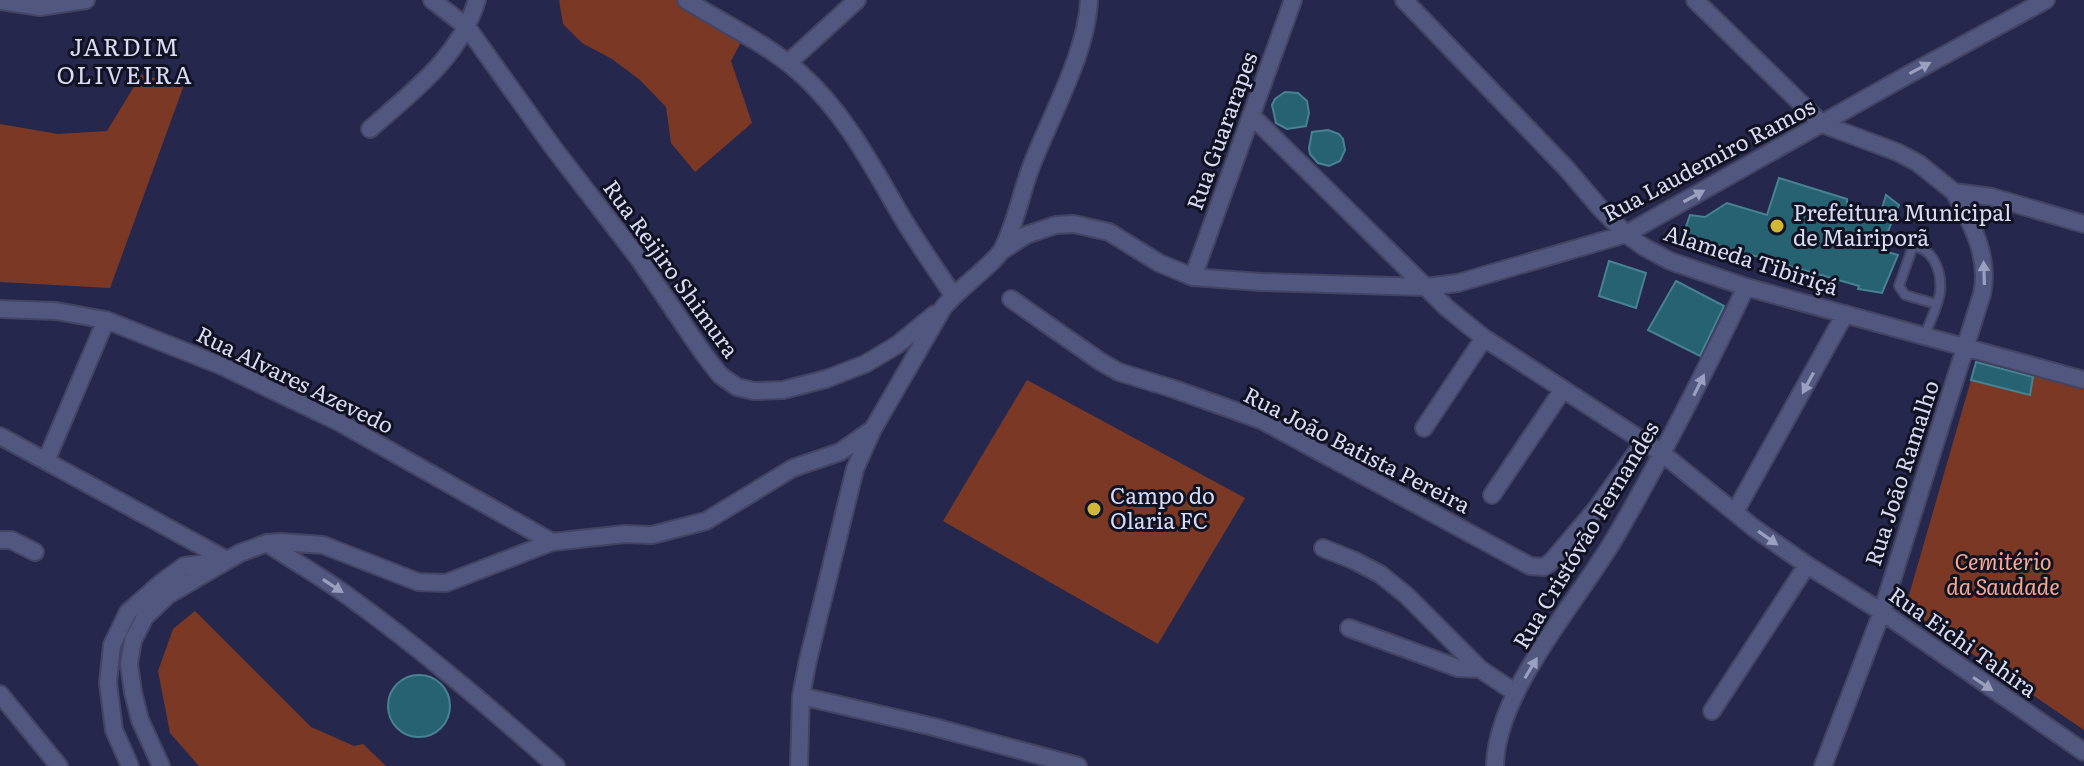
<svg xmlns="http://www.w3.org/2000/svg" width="2084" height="766" font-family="Literata,serif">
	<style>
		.green { fill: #7b3925 }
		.building { fill: #276272; stroke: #488292; stroke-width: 2 }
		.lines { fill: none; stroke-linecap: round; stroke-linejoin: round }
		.lane-casing { stroke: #434463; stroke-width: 12 }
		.street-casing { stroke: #434463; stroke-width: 20 }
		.lane { stroke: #52577f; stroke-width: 8 }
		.street { stroke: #52577f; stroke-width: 16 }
		.oneway { fill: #9ba0bf }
		.poi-dot { fill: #d0b736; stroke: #111323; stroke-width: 3 }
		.labels { text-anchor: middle; stroke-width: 6; stroke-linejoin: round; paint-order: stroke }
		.street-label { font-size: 22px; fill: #d7dbf3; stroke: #111323 }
		.poi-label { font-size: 22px; fill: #d7dbf3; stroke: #111323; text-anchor: start }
		.park-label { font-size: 22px; font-style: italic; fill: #f8a991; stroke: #111323 }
		.neighbourhood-label { font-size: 24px; letter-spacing: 2px; fill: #d7dbf3; stroke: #111323 }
	</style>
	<rect width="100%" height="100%" fill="#25284c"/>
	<path class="green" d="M 559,0 L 679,0 L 742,40 L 731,61 L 752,123 L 695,172 L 671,143 L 666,107 L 640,80 L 612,59 L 582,43 L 563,24 Z
		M 141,75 L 184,85 L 110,288 L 0,282 L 0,124 L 58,134 L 107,131 Z
		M 2034,372 L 2084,389 L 2084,730 L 1917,616 L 1907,602 L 1971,380 L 2030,395 Z
		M 1027,380 L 1245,498 L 1158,644 L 943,521 Z
		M 195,611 L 311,727 L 354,746 L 363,744 L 386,766 L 199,766 L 170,733 L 158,671 L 173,629 Z"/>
	<path class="building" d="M 1285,92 L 1298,93 L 1307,101 L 1309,113 L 1306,126 L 1287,129 L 1276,123 L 1272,105 L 1275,99 Z
		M 1328,130 L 1339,134 L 1343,139 L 1345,150 L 1340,161 L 1329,166 L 1318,163 L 1310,154 L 1309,148 L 1312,132 Z
		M 1779,178 L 1847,199 L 1847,203 L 1880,215 L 1886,195 L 1899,205 L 1880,250 L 1898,255 L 1882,293 L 1858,289 L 1859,286 L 1683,235 L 1690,215 L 1705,217 L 1727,203 L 1767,215 Z
		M 1609,261 L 1646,273 L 1636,308 L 1599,296 Z
		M 1676,281 L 1724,306 L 1700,356 L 1648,330 Z
		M 1976,362 L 2033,377 L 2030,395 L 1971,380 Z
		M388 706a31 31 0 1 1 62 0a31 31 0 1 1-62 0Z"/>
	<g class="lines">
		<g class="lane-casing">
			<path id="lane" d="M 1925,336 C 1929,322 1938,307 1940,292 C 1942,272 1934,249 1913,246 L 1899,286 L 1905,295 L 1936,304"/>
		</g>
		<g class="street-casing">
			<path id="street" d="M 432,0 L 467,27 L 552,146 L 639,259 L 703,353 L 720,375 L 737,387 L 754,391 L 783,390 L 826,379 L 865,364 L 897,345 L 935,314
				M 686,0 C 724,24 766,43 800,73 C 841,109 869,160 896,207 C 913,237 934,266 953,295
				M 1404,0 L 1566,168 L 1600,208 L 1626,234 L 1644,247 L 1670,261 L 1746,287 L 2084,380
				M 1695,0 L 1822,124 L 1897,152 L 1918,163 L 1954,192 L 1992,197 L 2084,224
				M 0,1 L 40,7 L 86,0
				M 788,63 L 857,0
				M 1251,115 L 1447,308 L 1484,338 L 1663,454 L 1754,528 L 1807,565 L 1882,612 L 2084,752
				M 370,129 C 413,91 460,57 477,0
				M 1003,250 L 1026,235 L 1056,225 L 1074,224 L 1109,232 L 1159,263 L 1193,277 L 1260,282 L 1425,287 L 1458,283 L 1626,234 L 1904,77 L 2046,0
				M 1193,277 L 1293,0
				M 1011,299 L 1101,362 L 1119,372 L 1174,389 L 1261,420 L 1530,566 L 1544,567 L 1552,561 L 1596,509 L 1643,443
				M 0,309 L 56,311 L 106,320 L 222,366 L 339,422 L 552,542
				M 1424,428 L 1484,338
				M 0,436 L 227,560
				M 46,461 L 106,320
				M 1492,495 L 1562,391
				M 1735,512 L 1845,314
				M 0,540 L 11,540 L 35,552
				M 267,543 C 293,561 320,576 345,594 C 419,647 488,706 556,766
				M 1323,548 L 1353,560 L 1380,574 L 1406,595 L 1480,669 L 1516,693
				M 1349,628 L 1458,668 L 1480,669
				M 0,694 L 59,766
				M 801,696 L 934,727 L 1078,766
				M 1712,711 L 1807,565
				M 130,766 L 114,730 L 108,683 L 112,645 L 128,612 L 161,583 L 184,566 L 216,562
				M 161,766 L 140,720 L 133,692 L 129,664 L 133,640 L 145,617 L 168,595 L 240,553 L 267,543 L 281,542 L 323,545 L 418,582 L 446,583 L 552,542 L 625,534 L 652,535 L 706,521 L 793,468 L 840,452 L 873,429
				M 799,766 L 801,696 L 808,660 L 855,469 L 873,429 L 943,308 C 957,289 995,264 1003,248 C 1016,223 1021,193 1031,167 C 1050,117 1087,53 1089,0
				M 1495,766 C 1496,691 1579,600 1616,536 C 1663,455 1705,372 1746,287
				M 1823,766 L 1882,612 L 1982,294 C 1990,258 1972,223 1954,192"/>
		</g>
		<use href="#lane" class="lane"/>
		<use href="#street" class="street"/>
	</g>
	<defs><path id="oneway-solid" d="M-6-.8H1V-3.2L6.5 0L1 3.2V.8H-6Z" transform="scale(2)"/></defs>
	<g class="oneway">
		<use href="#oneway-solid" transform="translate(1920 68) rotate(-28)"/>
		<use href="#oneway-solid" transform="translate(1694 196) rotate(-29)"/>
		<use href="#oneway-solid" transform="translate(1984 273) rotate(-92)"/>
		<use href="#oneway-solid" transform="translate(1808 383) rotate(118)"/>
		<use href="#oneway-solid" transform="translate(1699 385) rotate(-64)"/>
		<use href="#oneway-solid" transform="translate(1768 538) rotate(35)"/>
		<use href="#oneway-solid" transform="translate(333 586) rotate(33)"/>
		<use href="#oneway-solid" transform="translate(1531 668) rotate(-59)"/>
		<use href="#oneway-solid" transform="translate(1983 684) rotate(34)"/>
	</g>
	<g class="poi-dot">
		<circle cx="1777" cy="226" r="8"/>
		<circle cx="1094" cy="509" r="8"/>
	</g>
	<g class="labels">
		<g class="street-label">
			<text transform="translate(1222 131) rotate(-70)" y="8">Rua Guararapes</text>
			<text transform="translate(1709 160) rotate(-28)" y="8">Rua Laudemiro Ramos</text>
			<text transform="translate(1751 260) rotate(18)" y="8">Alameda Tibiriçá</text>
			<text transform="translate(671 269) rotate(54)" y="8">Rua Reijiro Shimura</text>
			<text transform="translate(295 380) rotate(26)" y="8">Rua Alvares Azevedo</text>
			<text transform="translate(1357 450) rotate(27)" y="8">Rua João Batista Pereira</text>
			<text transform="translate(1902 473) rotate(-72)" y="8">Rua João Ramalho</text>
			<text transform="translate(1586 535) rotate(-59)" y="8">Rua Cristóvão Fernandes</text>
			<text transform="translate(1963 642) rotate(35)" y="8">Rua Eichi Tahira</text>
		</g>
		<g class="poi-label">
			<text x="1793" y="221">Prefeitura Municipal<tspan x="1793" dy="25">de Mairiporã</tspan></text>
			<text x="1110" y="504">Campo do<tspan x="1110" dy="25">Olaria FC</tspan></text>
		</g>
		<g class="park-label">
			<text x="2003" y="570">Cemitério<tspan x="2003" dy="25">da Saudade</tspan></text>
		</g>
		<g class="neighbourhood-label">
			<text x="125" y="56">JARDIM<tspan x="125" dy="28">OLIVEIRA</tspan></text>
		</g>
	</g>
</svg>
